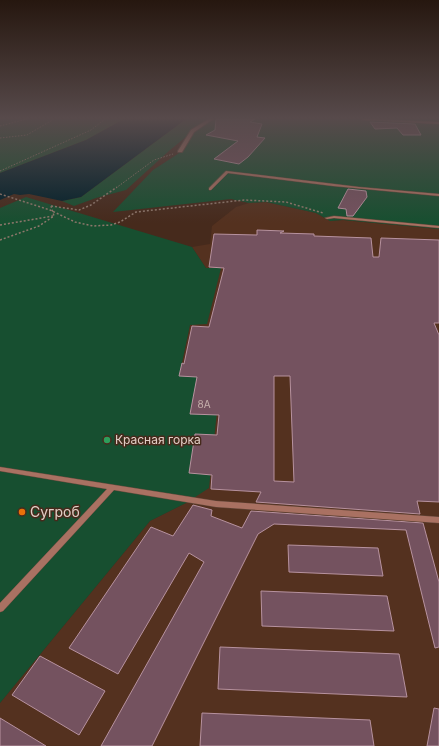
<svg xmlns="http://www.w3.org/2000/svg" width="439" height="746" font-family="Inter,sans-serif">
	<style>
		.built { fill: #54311f }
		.green { fill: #174f30 }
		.water { fill: #00202a }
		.building { fill: #74525f; stroke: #b7929f; fill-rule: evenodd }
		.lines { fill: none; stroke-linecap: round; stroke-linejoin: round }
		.service-casing { stroke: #62483b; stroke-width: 1 }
		.minor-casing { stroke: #62483b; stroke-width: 2 }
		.path-far1 { stroke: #8f786c; stroke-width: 1; stroke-dasharray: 1.5 1.5; stroke-linecap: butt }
		.path { stroke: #8f786c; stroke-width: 1.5; stroke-dasharray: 2 2; stroke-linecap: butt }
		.service { fill: #a97162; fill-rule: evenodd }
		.minor { fill: #a97162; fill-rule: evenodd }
		.leisure-dot { fill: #2e9e5b; stroke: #462a1c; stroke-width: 1.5 }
		.food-dot { fill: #e8710a; stroke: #462a1c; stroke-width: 1.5 }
		.labels { text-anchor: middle; stroke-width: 3; stroke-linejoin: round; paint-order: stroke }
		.number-label { font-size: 10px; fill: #c6b0ac }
		.poi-label { font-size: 12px; fill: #e2cfc6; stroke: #462a1c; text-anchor: start }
		.near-poi-label { font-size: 14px; fill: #e2cfc6; stroke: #462a1c; text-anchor: start }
	</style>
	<rect width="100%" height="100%" fill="#462a1c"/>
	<path class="built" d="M 266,202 L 316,213 L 330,221 L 343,220 L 439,229 L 439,746 L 0,746 L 0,703 L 150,521 L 186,503 L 182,363 L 190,325 L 221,269 L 206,268 L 192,247 L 210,244 L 212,226 L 236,207 L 249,203 Z"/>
	<path class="green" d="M 0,119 L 124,119 L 86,140 L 0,173 Z
		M 186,119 L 208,119 L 170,150 L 126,190 L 96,198 L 74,206 L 62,201 L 81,197 Z
		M 213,119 L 439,119 L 439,229 L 343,220 L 330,221 L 316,213 L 266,202 L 249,203 L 231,199 L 113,212 L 153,170 L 184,150 L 195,131 Z
		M 26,197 L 192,247 L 206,268 L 221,268 L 207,324 L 190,325 L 182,363 L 200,364 L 219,392 L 209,488 L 186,503 L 150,521 L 0,703 L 0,208 Z"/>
	<path class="water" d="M 124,119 L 186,119 L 81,197 L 62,201 L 29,194 L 20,195 L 14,194 L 0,200 L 0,173 L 86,140 Z"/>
	<path class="building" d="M 216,119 L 255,119 L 250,122 L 262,124 L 257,137 L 265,138 L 248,157 L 239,164 L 214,159 L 238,141 L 206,135 L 215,130 Z
		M 370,122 L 415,124 L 421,135 L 403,135 L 397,128 L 375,129 Z
		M 348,189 L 366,191 L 367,197 L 353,216 L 347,216 L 346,209 L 338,208 Z
		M 257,230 L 284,231 L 280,233 L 314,234 L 314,236 L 371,238 L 373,257 L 379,257 L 381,238 L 439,240 L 439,323 L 434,323 L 439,335 L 439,502 L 417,501 L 420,514 L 256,502 L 261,492 L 211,489 L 212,475 L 189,473 L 195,434 L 217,435 L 219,415 L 190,414 L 197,377 L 179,376 L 182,363 L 184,364 L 192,326 L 209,327 L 224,268 L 209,267 L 214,234 L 257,235 ZM 274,376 L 290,376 L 294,482 L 274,481 Z
		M 193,505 L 212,510 L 211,516 L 242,528 L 251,511 L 423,523 L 439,582 L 439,647 L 435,648 L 406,530 L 274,524 L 258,534 L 152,746 L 101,746 L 204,562 L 189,553 L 118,674 L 69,648 L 151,527 L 173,536 Z
		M 288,545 L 378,548 L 383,576 L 289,572 Z
		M 261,591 L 387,596 L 394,631 L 262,626 Z
		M 220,647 L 399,654 L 407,697 L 218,689 Z
		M 40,656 L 105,691 L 79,735 L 12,695 Z
		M 434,708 L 439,709 L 439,746 L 427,746 Z
		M 202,713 L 370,720 L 374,746 L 200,746 Z
		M 0,718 L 46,746 L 0,746 Z"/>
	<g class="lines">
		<g class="service-casing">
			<path id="service" d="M 362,119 L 369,119 L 439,122 L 439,124 L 363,120 Z
				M 226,171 L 359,187 L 439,194 L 439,196 L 333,186 L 228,173 L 211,190 L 209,190 L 209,188 Z
				M 334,216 L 439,226 L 439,228 L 334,218 L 327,219 L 325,218 Z
				M 0,467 L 216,501 L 439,517 L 439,523 L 216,507 L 114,490 L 3,611 L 0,612 L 0,603 L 107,489 L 0,471 Z"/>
		</g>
		<g class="minor-casing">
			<path id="minor" d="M 209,119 L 213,119 L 194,132 L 182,152 L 178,152 L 178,151 L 191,130 Z"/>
		</g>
		<path class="path-far1" d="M 0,126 L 27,119
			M 0,138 L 27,135 L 54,119
			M 0,171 L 91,130 L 105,119
			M 116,188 L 154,160 L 173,154"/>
		<path class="path" d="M 0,194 L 50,210 L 75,222 L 93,226 L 111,225 L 120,222 L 136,212 L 244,200 L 286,202 L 323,213
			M 51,206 L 79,210 L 91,205 L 117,187
			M 0,225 L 53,216
			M 0,240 L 39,226 L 54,216 L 51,206"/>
		<use href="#service" class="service"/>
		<use href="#minor" class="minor"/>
	</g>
	<linearGradient id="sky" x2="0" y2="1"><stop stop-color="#26170f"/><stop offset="0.53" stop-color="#574a4b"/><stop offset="1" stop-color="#574a4b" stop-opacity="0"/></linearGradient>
	<rect width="439" height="223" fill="url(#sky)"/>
	<circle class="leisure-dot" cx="107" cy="440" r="4"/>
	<circle class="food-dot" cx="22" cy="512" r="4"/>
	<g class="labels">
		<g class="number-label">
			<text x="204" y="408">8А</text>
		</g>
		<g class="poi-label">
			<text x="115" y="444">Красная горка</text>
		</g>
		<g class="near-poi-label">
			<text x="30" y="517">Сугроб</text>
		</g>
	</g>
</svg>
